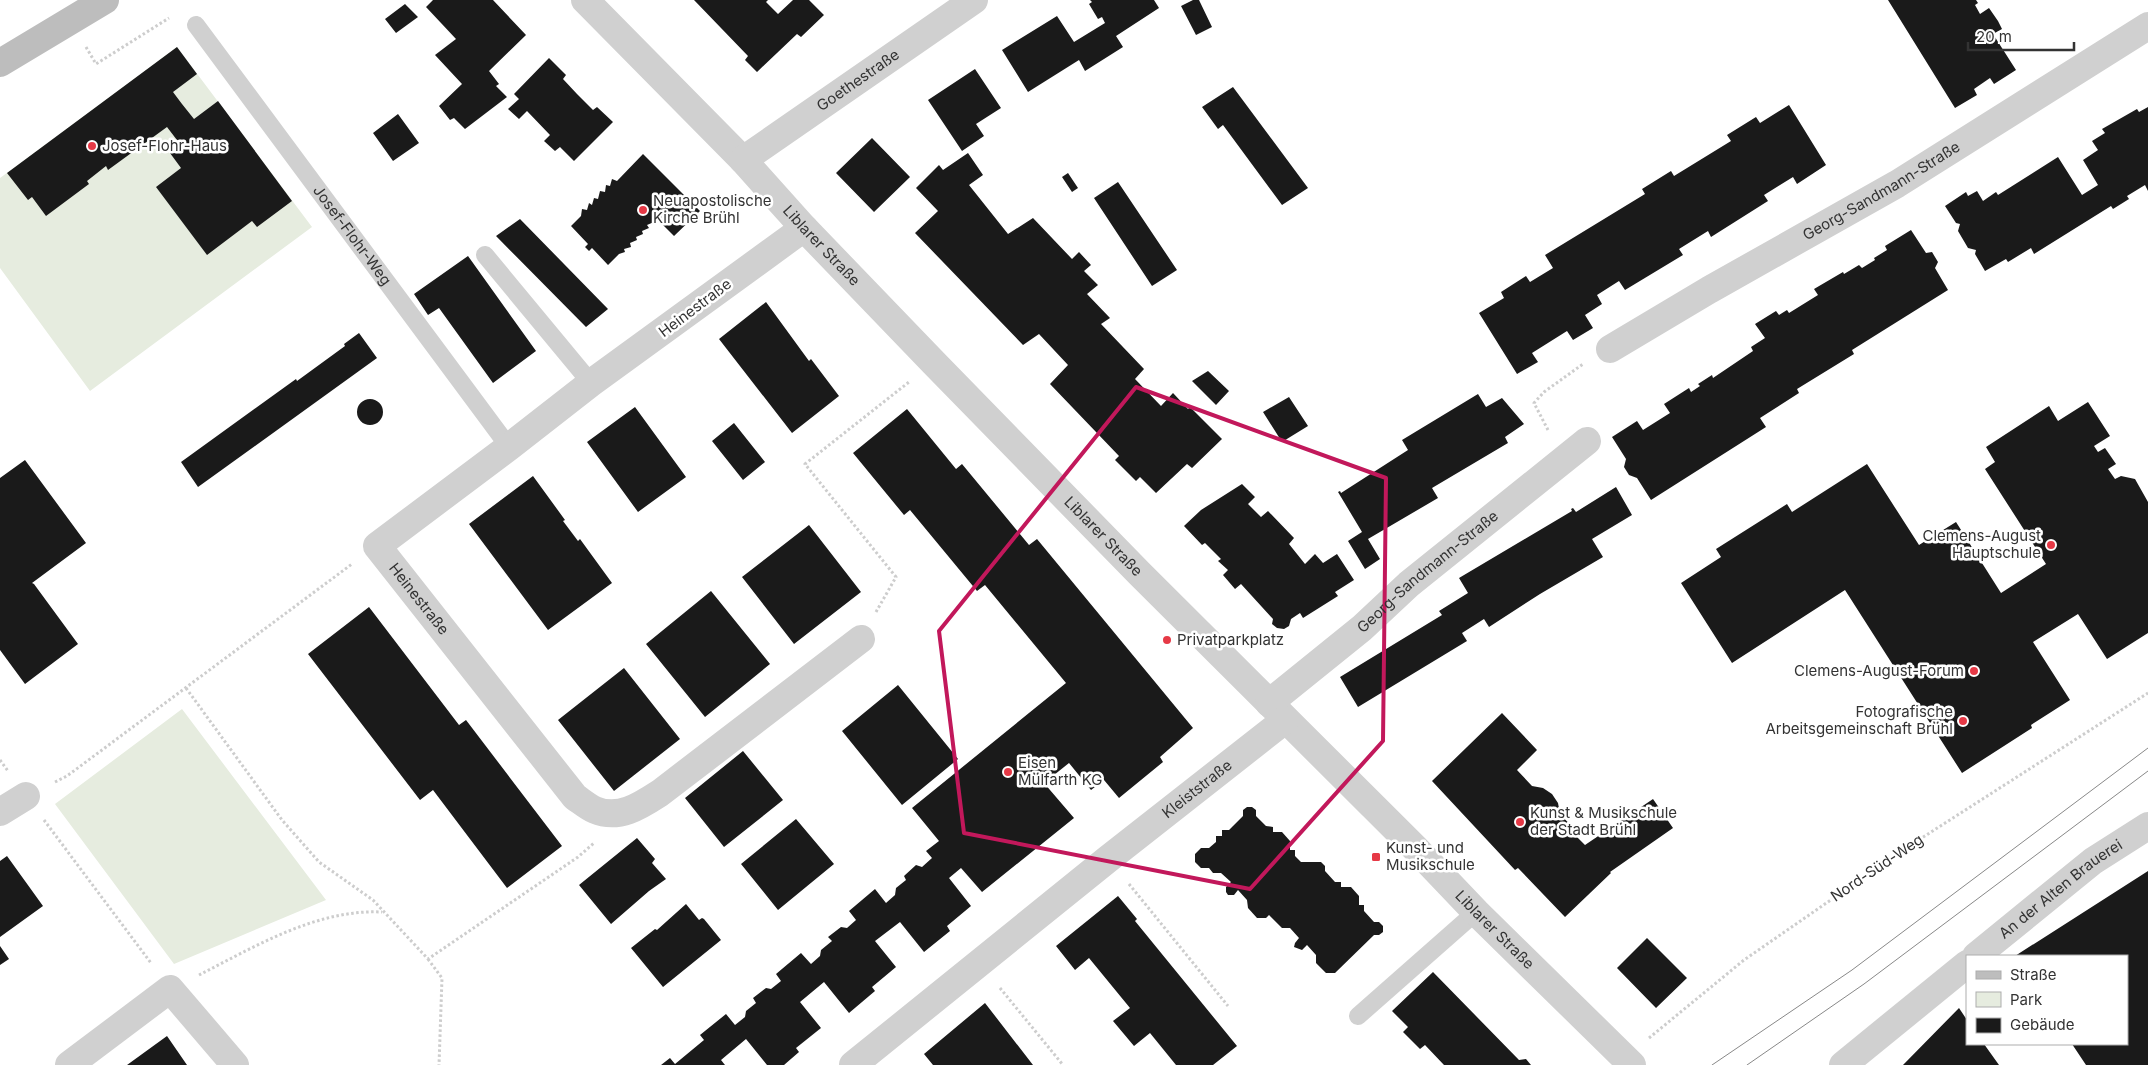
<svg xmlns="http://www.w3.org/2000/svg" width="2148" height="1065" font-family="Inter,sans-serif">
	<style>
		.green { fill: #e6ecdf }
		.building { fill: #1a1a1a }
		.lines { fill: none; stroke-linecap: round; stroke-linejoin: round }
		.path { stroke: #cdcdcd; stroke-width: 3; stroke-dasharray: 2.5 2.5; stroke-linecap: butt }
		.lane { stroke: #d0d0d0; stroke-width: 18 }
		.street { stroke: #d0d0d0; stroke-width: 28 }
		.secondary { stroke: #bdbdbd; stroke-width: 28 }
		.tram { stroke: #888; stroke-width: 1 }
		.marked { fill: none; stroke: #c2185b; stroke-width: 4; stroke-linejoin: round }
		.poi-dot { fill: #e63946; stroke: #fff; stroke-width: 2 }
		.labels { text-anchor: middle; stroke-width: 5; stroke-linejoin: round; paint-order: stroke }
		.street-label { font-size: 15px; fill: #333; stroke: #fff }
		.poi-label { font-size: 15px; fill: #333; stroke: #fff; text-anchor: start }
	</style>
	<rect width="100%" height="100%" fill="#fff"/>
	<path class="green" d="M 177,47 L 312,227 L 90,391 L 0,268 L 0,178 Z
		M 182,709 L 326,900 L 174,964 L 55,804 Z"/>
	<path class="building" d="M 433,0 L 493,0 L 526,35 L 489,71 L 499,84 L 496,86 L 507,97 L 465,129 L 454,118 L 450,120 L 439,106 L 462,84 L 435,55 L 456,39 L 426,7 Z
		M 694,0 L 768,0 L 766,2 L 778,14 L 793,0 L 809,0 L 824,15 L 801,37 L 797,34 L 757,72 L 745,60 L 748,56 Z
		M 1090,0 L 1154,0 L 1159,8 L 1116,36 L 1123,47 L 1085,71 L 1079,60 L 1028,92 L 1002,50 L 1057,16 L 1074,42 L 1105,23 L 1102,17 L 1098,19 L 1089,4 L 1092,2 Z
		M 1193,0 L 1199,0 L 1212,27 L 1196,35 L 1181,6 Z
		M 1888,0 L 1976,0 L 1978,3 L 1975,5 L 1980,14 L 1989,8 L 1998,21 L 2002,29 L 1993,34 L 2016,70 L 1994,84 L 1990,78 L 1974,89 L 1977,95 L 1955,108 Z
		M 405,4 L 418,17 L 396,33 L 385,19 Z
		M 177,47 L 197,74 L 173,92 L 182,104 L 194,119 L 218,101 L 292,201 L 257,227 L 252,221 L 207,255 L 156,187 L 181,168 L 170,153 L 180,144 L 167,127 L 108,170 L 106,166 L 87,181 L 89,184 L 46,216 L 32,197 L 28,200 L 7,173 Z
		M 549,58 L 566,75 L 563,79 L 577,94 L 593,110 L 597,107 L 613,122 L 574,161 L 560,147 L 555,151 L 544,141 L 550,135 L 527,111 L 519,119 L 508,109 L 519,99 L 514,94 Z
		M 975,69 L 1001,108 L 976,124 L 984,136 L 962,151 L 928,100 Z
		M 1233,87 L 1308,188 L 1282,205 L 1223,125 L 1218,129 L 1202,107 Z
		M 1789,105 L 1826,165 L 1797,184 L 1793,177 L 1764,195 L 1768,201 L 1711,237 L 1708,231 L 1679,249 L 1683,255 L 1625,290 L 1619,281 L 1597,295 L 1602,304 L 1585,315 L 1593,328 L 1573,340 L 1567,331 L 1532,353 L 1538,362 L 1517,374 L 1479,313 L 1504,298 L 1501,292 L 1526,276 L 1530,282 L 1553,268 L 1545,255 L 1645,194 L 1642,189 L 1671,171 L 1674,176 L 1731,141 L 1727,135 L 1756,117 L 1760,123 Z
		M 2148,107 L 2148,191 L 2145,185 L 2127,196 L 2129,199 L 2113,209 L 2111,206 L 2034,254 L 2031,248 L 2008,262 L 2006,259 L 1985,271 L 1975,254 L 1976,250 L 1968,248 L 1958,231 L 1960,224 L 1956,223 L 1945,206 L 1966,192 L 1968,196 L 1977,191 L 1983,201 L 1996,192 L 1998,195 L 2058,157 L 2082,195 L 2098,185 L 2083,160 L 2098,150 L 2092,141 L 2105,133 L 2102,129 L 2137,109 L 2139,112 Z
		M 398,114 L 419,143 L 393,161 L 373,133 Z
		M 872,138 L 910,177 L 874,212 L 836,173 Z
		M 968,153 L 983,175 L 969,185 L 1008,234 L 1033,218 L 1072,259 L 1079,252 L 1091,265 L 1084,271 L 1098,285 L 1087,294 L 1110,318 L 1101,324 L 1144,369 L 1135,379 L 1161,406 L 1173,393 L 1188,409 L 1190,407 L 1222,439 L 1192,468 L 1187,464 L 1156,493 L 1140,477 L 1136,481 L 1115,460 L 1119,456 L 1050,384 L 1068,365 L 1039,334 L 1023,345 L 915,233 L 938,211 L 916,188 L 939,165 L 943,170 Z
		M 643,154 L 700,211 L 674,236 L 654,216 L 654,222 L 647,225 L 649,228 L 642,231 L 643,234 L 636,237 L 637,240 L 630,243 L 631,247 L 624,249 L 625,252 L 619,254 L 608,265 L 592,248 L 589,251 L 585,247 L 588,244 L 571,226 L 581,216 L 582,209 L 587,210 L 589,203 L 592,205 L 594,198 L 598,199 L 600,191 L 605,192 L 606,185 L 610,186 L 612,179 L 617,181 Z
		M 1068,173 L 1078,188 L 1072,192 L 1062,177 Z
		M 1118,182 L 1177,270 L 1152,286 L 1094,198 Z
		M 520,219 L 608,309 L 586,327 L 496,236 Z
		M 1911,230 L 1926,253 L 1932,252 L 1938,262 L 1935,268 L 1948,290 L 1852,350 L 1854,354 L 1797,389 L 1799,393 L 1760,418 L 1766,427 L 1651,500 L 1637,478 L 1629,475 L 1624,467 L 1626,459 L 1612,437 L 1637,421 L 1643,430 L 1670,413 L 1664,404 L 1689,388 L 1691,392 L 1700,386 L 1698,384 L 1712,375 L 1713,378 L 1753,351 L 1751,347 L 1765,338 L 1755,324 L 1776,311 L 1779,315 L 1787,310 L 1789,313 L 1818,295 L 1814,289 L 1843,272 L 1844,274 L 1859,265 L 1862,268 L 1875,260 L 1874,258 L 1887,250 L 1885,246 Z
		M 468,256 L 536,351 L 493,383 L 439,308 L 428,315 L 414,294 Z
		M 766,302 L 809,361 L 811,359 L 839,396 L 792,433 L 719,339 Z
		M 359,333 L 377,358 L 198,487 L 181,462 L 296,379 L 297,381 L 345,346 L 344,344 Z
		M 1208,371 L 1229,391 L 1216,405 L 1192,381 Z
		M 1478,394 L 1486,407 L 1502,398 L 1524,424 L 1505,437 L 1508,443 L 1432,488 L 1438,498 L 1368,539 L 1380,559 L 1365,569 L 1348,541 L 1362,532 L 1338,492 L 1340,491 L 1341,493 L 1408,450 L 1402,440 Z
		M 1289,397 L 1308,426 L 1282,442 L 1263,412 Z
		M357 412a13 13 0 1 1 26 0a13 13 0 1 1-26 0Z
		M 2088,402 L 2110,436 L 2094,446 L 2098,452 L 2105,448 L 2116,464 L 2108,469 L 2115,479 L 2121,476 L 2135,479 L 2148,502 L 2148,633 L 2107,659 L 2078,614 L 2033,642 L 2070,700 L 2031,725 L 2032,728 L 1962,773 L 1845,590 L 1732,663 L 1681,583 L 1721,557 L 1716,549 L 1787,504 L 1792,512 L 1867,464 L 1919,545 L 1956,522 L 2001,593 L 2046,564 L 1985,469 L 1995,462 L 1986,447 L 2049,406 L 2058,421 Z
		M 635,407 L 686,477 L 638,512 L 587,442 Z
		M 907,409 L 956,469 L 962,464 L 1029,545 L 1037,539 L 1193,728 L 1160,757 L 1163,762 L 1119,798 L 1104,780 L 1091,790 L 1069,763 L 1044,783 L 1074,818 L 982,892 L 961,868 L 949,878 L 971,906 L 947,926 L 950,931 L 924,952 L 900,922 L 875,941 L 896,967 L 872,987 L 875,991 L 849,1013 L 824,982 L 800,1002 L 821,1028 L 796,1048 L 799,1052 L 784,1065 L 767,1065 L 746,1039 L 721,1060 L 725,1065 L 661,1065 L 670,1058 L 675,1064 L 704,1040 L 700,1035 L 726,1014 L 735,1025 L 745,1017 L 746,1011 L 756,1003 L 753,998 L 766,988 L 771,989 L 781,981 L 776,974 L 801,953 L 811,964 L 820,956 L 821,950 L 832,941 L 828,937 L 841,927 L 847,928 L 856,920 L 849,911 L 875,889 L 886,903 L 895,895 L 896,888 L 906,880 L 904,876 L 916,865 L 922,867 L 932,858 L 926,851 L 939,841 L 912,808 L 1066,683 L 985,585 L 977,591 L 910,510 L 904,515 L 853,453 Z
		M 734,423 L 765,462 L 743,480 L 712,441 Z
		M 25,460 L 86,543 L 32,583 L 34,584 L 78,644 L 25,684 L 0,650 L 0,478 Z
		M 533,476 L 565,520 L 563,521 L 578,541 L 580,539 L 612,583 L 548,630 L 469,524 Z
		M 1242,484 L 1255,497 L 1248,504 L 1261,517 L 1268,511 L 1294,538 L 1289,544 L 1305,564 L 1315,554 L 1323,563 L 1337,554 L 1354,580 L 1335,592 L 1338,596 L 1303,618 L 1300,613 L 1291,619 L 1289,626 L 1284,629 L 1277,628 L 1272,624 L 1273,619 L 1241,584 L 1235,589 L 1223,575 L 1228,570 L 1218,561 L 1221,559 L 1205,543 L 1202,545 L 1184,526 L 1201,510 Z
		M 1616,487 L 1632,515 L 1592,539 L 1603,557 L 1540,594 L 1489,627 L 1484,619 L 1462,633 L 1467,641 L 1358,707 L 1340,677 L 1442,615 L 1439,611 L 1468,593 L 1459,578 L 1572,511 L 1571,509 L 1573,508 L 1576,512 Z
		M 809,525 L 861,592 L 794,644 L 742,577 Z
		M 711,591 L 770,664 L 705,717 L 646,644 Z
		M 369,607 L 459,725 L 466,720 L 562,846 L 507,888 L 433,790 L 420,800 L 308,654 Z
		M 624,668 L 680,739 L 614,791 L 558,720 Z
		M 898,685 L 958,759 L 902,805 L 842,731 Z
		M 1502,713 L 1537,750 L 1517,770 L 1532,786 L 1543,788 L 1552,794 L 1558,803 L 1560,814 L 1579,834 L 1576,836 L 1585,845 L 1653,799 L 1673,828 L 1610,872 L 1611,873 L 1565,917 L 1518,868 L 1515,870 L 1432,781 Z
		M 743,751 L 783,800 L 724,847 L 685,798 Z
		M 1247,807 L 1252,807 L 1256,810 L 1256,816 L 1266,826 L 1273,827 L 1273,832 L 1282,832 L 1290,841 L 1290,850 L 1295,850 L 1295,856 L 1301,862 L 1321,862 L 1325,866 L 1325,871 L 1335,882 L 1341,882 L 1341,887 L 1351,887 L 1359,896 L 1359,905 L 1364,905 L 1364,911 L 1374,922 L 1379,922 L 1383,926 L 1383,932 L 1379,935 L 1374,935 L 1335,973 L 1326,973 L 1316,963 L 1316,955 L 1307,945 L 1302,950 L 1294,947 L 1295,943 L 1299,938 L 1290,928 L 1282,928 L 1269,915 L 1266,918 L 1257,918 L 1248,908 L 1247,900 L 1238,890 L 1234,895 L 1228,895 L 1226,892 L 1226,887 L 1231,882 L 1221,873 L 1213,873 L 1209,868 L 1201,868 L 1195,862 L 1195,854 L 1201,848 L 1209,848 L 1216,842 L 1216,836 L 1222,836 L 1222,830 L 1229,830 L 1243,816 L 1243,810 Z
		M 796,819 L 834,864 L 778,910 L 741,864 Z
		M 637,838 L 655,859 L 652,863 L 666,879 L 649,891 L 611,924 L 579,885 Z
		M 7,856 L 43,906 L 0,937 L 0,861 Z
		M 2148,871 L 2148,1065 L 2086,1065 L 2072,1044 L 2127,1044 L 2127,956 L 2015,956 Z
		M 1118,896 L 1137,919 L 1135,921 L 1237,1046 L 1213,1065 L 1176,1065 L 1150,1033 L 1134,1046 L 1113,1021 L 1130,1008 L 1089,958 L 1075,970 L 1056,946 Z
		M 686,904 L 699,920 L 702,918 L 704,919 L 721,940 L 663,987 L 631,948 L 655,929 L 657,930 Z
		M 1647,938 L 1687,978 L 1656,1008 L 1617,968 Z
		M 0,946 L 9,959 L 0,965 Z
		M 1433,972 L 1519,1060 L 1526,1059 L 1531,1065 L 1444,1065 L 1425,1045 L 1420,1049 L 1403,1032 L 1408,1027 L 1392,1011 Z
		M 985,1003 L 1033,1065 L 933,1065 L 924,1054 Z
		M 1959,1008 L 1967,1020 L 1967,1044 L 1984,1044 L 1999,1065 L 1903,1065 Z
		M 167,1036 L 187,1065 L 127,1065 Z"/>
	<g class="lines">
		<path class="path" d="M 86,47 L 96,64 L 169,18
			M 1548,430 L 1534,403 L 1544,392 L 1583,364
			M 876,612 L 896,577 L 805,464 L 909,382
			M 186,688 L 282,820 L 319,862 L 373,900 L 428,959 L 578,857 L 594,843
			M 0,760 L 8,771
			M 55,782 L 67,776 L 352,564
			M 44,820 L 151,963
			M 1129,884 L 1228,1006
			M 428,959 L 442,978 L 439,1065
			M 199,975 C 256,946 317,909 382,912
			M 1000,988 L 1063,1065
			M 1649,1038 L 1744,960 L 1903,850 L 2148,693"/>
		<g class="lane">
			<path id="s1" d="M 196,25 L 509,447"/>
			<path d="M 485,255 L 591,383"/>
			<path d="M 1358,1016 L 1476,912"/>
		</g>
		<g class="street">
			<path id="s2" d="M 585,0 L 743,160 L 804,228 L 934,363 L 1139,573 L 1415,848 L 1476,912 L 1632,1065"/>
			<path id="s3" d="M 743,160 L 974,0"/>
			<path id="s4" d="M 804,228 L 591,383 L 509,447 L 377,546 L 575,797 C 581,801 588,807 595,810 C 619,820 640,806 660,793 L 861,639"/>
			<path id="s5" d="M 1610,349 L 1709,290 L 1897,184 L 2148,26"/>
			<path id="s6" d="M 1269,703 L 1362,628 L 1409,584 L 1587,441"/>
			<path d="M 0,812 L 26,796"/>
			<path id="s7" d="M 1976,956 L 2093,861 L 2148,826"/>
			<path d="M 69,1065 L 170,989 L 235,1065"/>
			<path id="s8" d="M 853,1065 L 1108,859 L 1285,720"/>
			<path d="M 1843,1065 L 1967,964"/>
		</g>
		<path class="secondary" d="M 0,63 L 105,0"/>
		<path class="tram" d="M 1712,1065 L 1852,970 L 2148,748
			M 1747,1065 L 1864,984 L 2148,771"/>
	</g>
	<path class="marked" d="M 1136,387 L 1386,478 L 1383,741 L 1250,889 L 964,833 L 939,631 Z"/>
	<g class="poi-dot">
		<circle cx="92" cy="146" r="5"/>
		<circle cx="643" cy="210" r="5"/>
		<circle cx="2051" cy="545" r="5"/>
		<circle cx="1167" cy="640" r="5"/>
		<circle cx="1974" cy="671" r="5"/>
		<circle cx="1963" cy="721" r="5"/>
		<circle cx="1008" cy="772" r="5"/>
		<circle cx="1520" cy="822" r="5"/>
		<rect x="1371" y="852" width="10" height="10" rx="2.5"/>
	</g>
	<g class="labels">
		<g class="street-label">
			<text dy="5" stroke="none"><textPath href="#s3" startOffset="140">Goethestraße</textPath></text>
			<text dy="5" stroke="none"><textPath href="#s5" startOffset="314">Georg-Sandmann-Straße</textPath></text>
			<text dy="5" stroke="none"><textPath href="#s1" startOffset="262">Josef-Flohr-Weg</textPath></text>
			<text dy="5" stroke="none"><textPath href="#s2" startOffset="341">Liblarer Straße</textPath></text>
			<text transform="translate(695 308) rotate(-37)" y="5">Heinestraße</text>
			<text dy="5" stroke="none"><textPath href="#s2" startOffset="746">Liblarer Straße</textPath></text>
			<text dy="5" stroke="none"><textPath href="#s6" startOffset="206">Georg-Sandmann-Straße</textPath></text>
			<text dy="5" stroke="none"><textPath href="#s4" startOffset="600">Heinestraße</textPath></text>
			<text dy="5" stroke="none"><textPath href="#s8" startOffset="441">Kleiststraße</textPath></text>
			<text transform="translate(1877 868) rotate(-34)" y="5">Nord-Süd-Weg</text>
			<text dy="5" stroke="none"><textPath href="#s7" startOffset="108">An der Alten Brauerei</textPath></text>
			<text dy="5" stroke="none"><textPath href="#s2" startOffset="1301">Liblarer Straße</textPath></text>
		</g>
		<g class="poi-label">
			<text x="102" y="151">Josef-Flohr-Haus</text>
			<text x="653" y="206">Neuapostolische<tspan x="653" dy="17">Kirche Brühl</tspan></text>
			<text x="2041" y="541" text-anchor="end">Clemens-August<tspan x="2041" dy="17">Hauptschule</tspan></text>
			<text x="1177" y="645">Privatparkplatz</text>
			<text x="1964" y="676" text-anchor="end">Clemens-August-Forum</text>
			<text x="1953" y="717" text-anchor="end">Fotografische<tspan x="1953" dy="17">Arbeitsgemeinschaft Brühl</tspan></text>
			<text x="1018" y="768">Eisen<tspan x="1018" dy="17">Mülfarth KG</tspan></text>
			<text x="1530" y="818">Kunst &amp; Musikschule<tspan x="1530" dy="17">der Stadt Brühl</tspan></text>
			<text x="1386" y="853">Kunst- und<tspan x="1386" dy="17">Musikschule</tspan></text>
		</g>
	</g>
	<rect x="1966" y="955" width="162" height="90" fill="#ffffff" stroke="#adadad"/>
	<rect x="1976" y="971" width="25" height="8" fill="#bdbdbd" stroke="#adadad"/>
	<text x="2010" y="980" font-size="15" fill="#333333">Straße</text>
	<rect x="1976" y="992" width="25" height="15" fill="#e6ecdf" stroke="#adadad"/>
	<text x="2010" y="1005" font-size="15" fill="#333333">Park</text>
	<rect x="1976" y="1018" width="25" height="15" fill="#1a1a1a" stroke="#adadad"/>
	<text x="2010" y="1030" font-size="15" fill="#333333">Gebäude</text>
	<path d="M1968 42v8h106v-8" fill="none" stroke="#333333" stroke-width="2.5"/>
	<text x="1976" y="42" font-size="15" fill="#333333" stroke="#ffffff" stroke-width="4" paint-order="stroke">20 m</text>
</svg>
